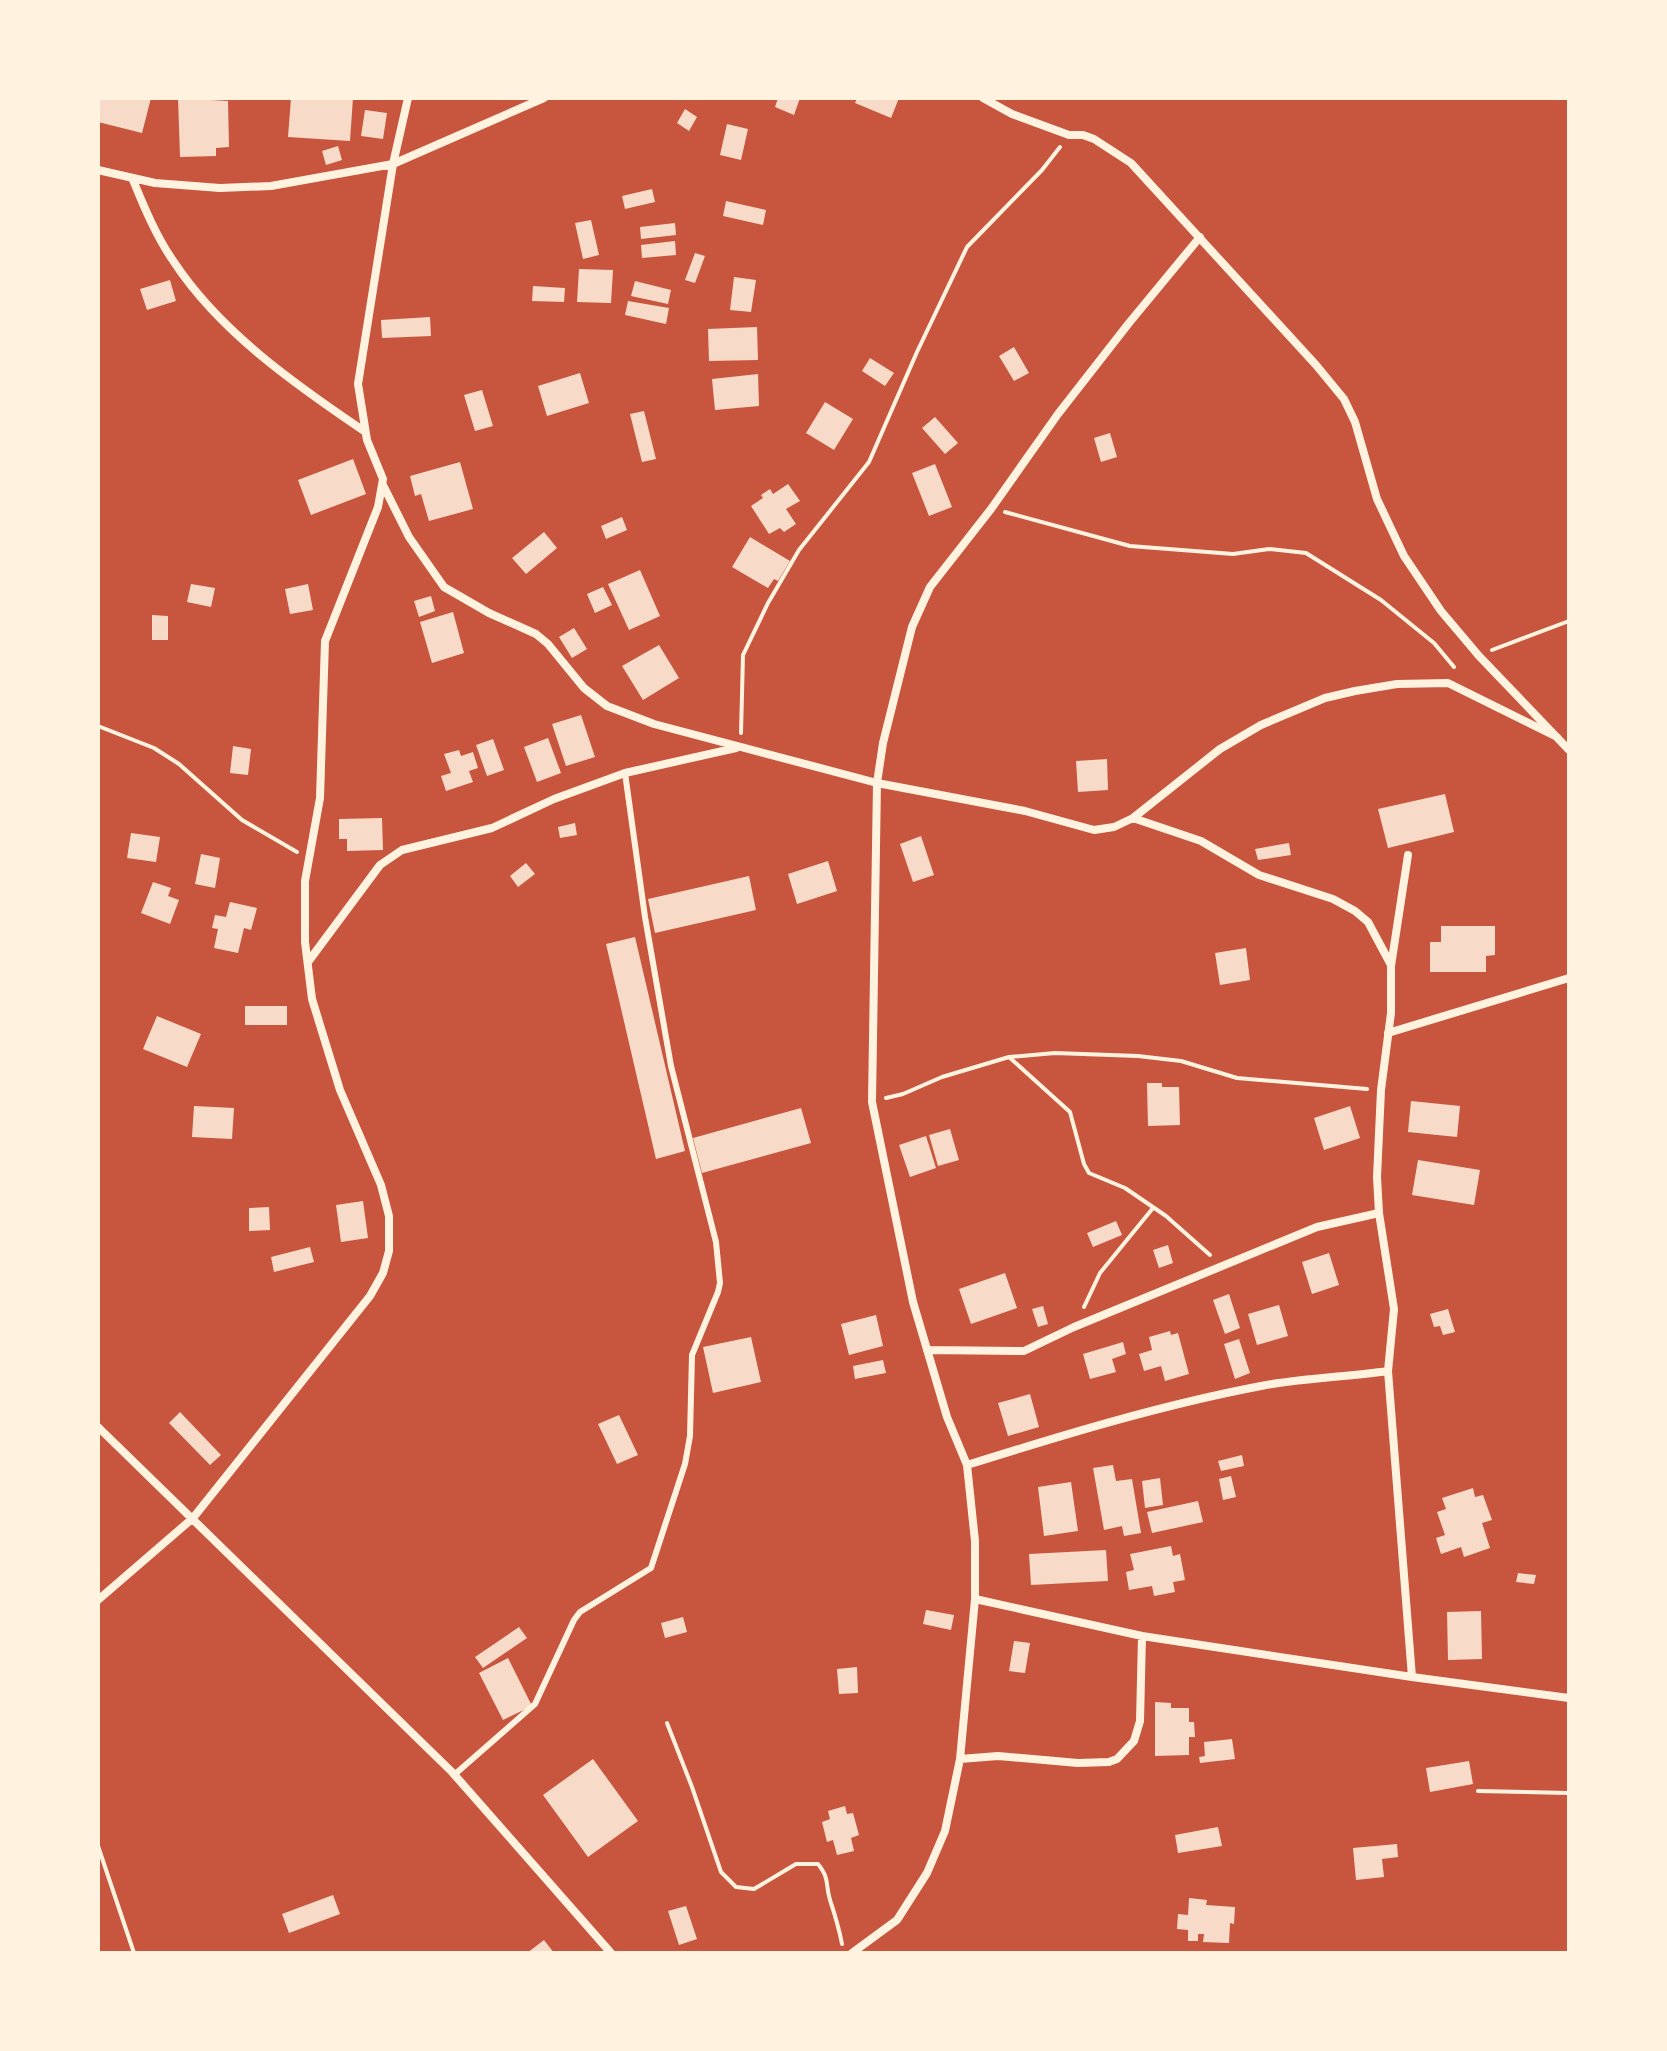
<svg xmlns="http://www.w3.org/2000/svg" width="1667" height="2051" font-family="Helvetica,sans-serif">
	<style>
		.building { fill: #f7dbc8 }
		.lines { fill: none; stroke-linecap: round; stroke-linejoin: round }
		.path { stroke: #fff3e0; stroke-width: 4 }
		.service { stroke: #fff3e0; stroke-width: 6 }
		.minor { stroke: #fff3e0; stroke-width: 8 }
	</style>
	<rect width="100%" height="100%" fill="#c8553d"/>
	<path class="building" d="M 98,98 L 151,98 L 142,133 L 98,122 Z
		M 178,98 L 228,101 L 229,147 L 216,148 L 216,156 L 180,157 Z
		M 291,98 L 353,98 L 350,141 L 288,137 Z
		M 778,98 L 800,98 L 794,115 L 775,107 Z
		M 857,98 L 899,98 L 891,118 L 855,103 Z
		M 685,109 L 697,117 L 689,131 L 677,123 Z
		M 365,110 L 387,113 L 383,139 L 361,136 Z
		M 727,124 L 748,129 L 741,160 L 720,155 Z
		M 338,146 L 342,160 L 326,165 L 322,151 Z
		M 652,189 L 655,202 L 625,209 L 622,196 Z
		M 726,201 L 766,210 L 763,225 L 723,216 Z
		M 591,220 L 599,255 L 583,259 L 575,223 Z
		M 675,223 L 676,235 L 641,239 L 640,227 Z
		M 675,241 L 676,255 L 642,258 L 641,245 Z
		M 695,253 L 705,256 L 695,283 L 685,280 Z
		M 579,269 L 613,270 L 611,303 L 577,302 Z
		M 734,277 L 756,280 L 751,312 L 730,310 Z
		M 170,280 L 176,301 L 147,310 L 140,289 Z
		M 635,281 L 671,290 L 668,304 L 631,296 Z
		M 533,286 L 565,288 L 564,302 L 532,301 Z
		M 628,301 L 669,308 L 666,324 L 625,315 Z
		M 430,317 L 431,336 L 382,338 L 381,320 Z
		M 757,327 L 758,360 L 709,361 L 708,329 Z
		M 1014,347 L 1029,373 L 1014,381 L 999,356 Z
		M 870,358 L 894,373 L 885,386 L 862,371 Z
		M 580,373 L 589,403 L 547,416 L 538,386 Z
		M 758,374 L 759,406 L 715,410 L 712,379 Z
		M 482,390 L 493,426 L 475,431 L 464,395 Z
		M 825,402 L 853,419 L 834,450 L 806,433 Z
		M 644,411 L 656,459 L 642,462 L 630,414 Z
		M 935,417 L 958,443 L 945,454 L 922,428 Z
		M 1110,433 L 1117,457 L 1101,462 L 1094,438 Z
		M 353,459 L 366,494 L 311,515 L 298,480 Z
		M 460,462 L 473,509 L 429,521 L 421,494 L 415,496 L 410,476 Z
		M 935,464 L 952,507 L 929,516 L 912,473 Z
		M 788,484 L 800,501 L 786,509 L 796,524 L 784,532 L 780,528 L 769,534 L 751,506 L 763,498 L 761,495 L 770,489 L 773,494 Z
		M 622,517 L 627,530 L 606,539 L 601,526 Z
		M 544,532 L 557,548 L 526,574 L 512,558 Z
		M 750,537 L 790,561 L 778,581 L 774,579 L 768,588 L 732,567 Z
		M 640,570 L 660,616 L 629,630 L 608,584 Z
		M 191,584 L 215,588 L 211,607 L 187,602 Z
		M 308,584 L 313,610 L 290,614 L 285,589 Z
		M 603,587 L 612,605 L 595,613 L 587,594 Z
		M 431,596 L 435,611 L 419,617 L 414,601 Z
		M 453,612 L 464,653 L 432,663 L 420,622 Z
		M 152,615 L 168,616 L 168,640 L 152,640 Z
		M 574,628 L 587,649 L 572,658 L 559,637 Z
		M 659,645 L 679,678 L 643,700 L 622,666 Z
		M 581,715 L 595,757 L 566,766 L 552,724 Z
		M 548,738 L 561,773 L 537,782 L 524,747 Z
		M 493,739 L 504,770 L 487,776 L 476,745 Z
		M 233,746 L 251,749 L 248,775 L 230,773 Z
		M 459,750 L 461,756 L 473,752 L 478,768 L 469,771 L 473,782 L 446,791 L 441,776 L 451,773 L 444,754 Z
		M 1107,759 L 1108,790 L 1078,792 L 1076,761 Z
		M 1445,794 L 1454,832 L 1388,848 L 1378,809 Z
		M 382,818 L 383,850 L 347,851 L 347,839 L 339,839 L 339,819 Z
		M 575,823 L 577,835 L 560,838 L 558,827 Z
		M 131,833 L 160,837 L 156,862 L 127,858 Z
		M 921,836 L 934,875 L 913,882 L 900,844 Z
		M 1289,843 L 1291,855 L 1258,860 L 1255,849 Z
		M 201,854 L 220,858 L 215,888 L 195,884 Z
		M 828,861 L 837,891 L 797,904 L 788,874 Z
		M 526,863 L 535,874 L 518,887 L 510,876 Z
		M 749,876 L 756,910 L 655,933 L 648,899 Z
		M 153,882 L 171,888 L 168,896 L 179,900 L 170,924 L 141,913 Z
		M 230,902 L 257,908 L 251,930 L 244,928 L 238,953 L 214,948 L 218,929 L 212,928 L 215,915 L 226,917 Z
		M 1441,926 L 1495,926 L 1495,955 L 1486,956 L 1486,972 L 1430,972 L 1430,942 L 1441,942 Z
		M 635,937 L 685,1151 L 656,1159 L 606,944 Z
		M 1246,948 L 1250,980 L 1220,985 L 1215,953 Z
		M 245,1006 L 287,1006 L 287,1025 L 245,1025 Z
		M 157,1016 L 201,1034 L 187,1067 L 143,1049 Z
		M 1147,1083 L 1162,1083 L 1162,1087 L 1179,1087 L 1180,1125 L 1148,1126 Z
		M 1411,1101 L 1460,1106 L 1457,1137 L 1408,1132 Z
		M 194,1106 L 234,1108 L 232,1139 L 192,1137 Z
		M 1350,1106 L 1360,1138 L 1324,1150 L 1314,1118 Z
		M 801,1108 L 811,1143 L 702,1173 L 693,1138 Z
		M 950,1129 L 959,1160 L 938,1166 L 929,1135 Z
		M 926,1136 L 936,1168 L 910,1177 L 899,1145 Z
		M 1418,1160 L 1480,1170 L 1474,1205 L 1412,1195 Z
		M 363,1201 L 368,1238 L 341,1242 L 336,1205 Z
		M 269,1207 L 270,1230 L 249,1231 L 249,1208 Z
		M 1116,1221 L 1122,1235 L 1093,1247 L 1087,1233 Z
		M 1168,1245 L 1173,1263 L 1159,1268 L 1153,1250 Z
		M 310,1247 L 314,1262 L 274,1272 L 271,1257 Z
		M 1329,1253 L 1339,1285 L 1312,1294 L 1302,1262 Z
		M 1005,1273 L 1017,1308 L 971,1324 L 959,1289 Z
		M 1229,1294 L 1240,1328 L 1225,1334 L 1213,1300 Z
		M 1279,1305 L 1288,1336 L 1257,1345 L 1248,1314 Z
		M 1043,1306 L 1048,1324 L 1038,1327 L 1032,1309 Z
		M 1448,1309 L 1455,1332 L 1443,1335 L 1440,1326 L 1434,1327 L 1430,1314 Z
		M 876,1315 L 883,1346 L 849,1355 L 841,1324 Z
		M 1170,1331 L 1171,1335 L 1178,1333 L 1189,1374 L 1165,1381 L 1161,1366 L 1144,1371 L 1139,1354 L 1152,1350 L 1149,1337 Z
		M 751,1337 L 761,1382 L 713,1393 L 703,1347 Z
		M 1239,1339 L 1250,1373 L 1235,1379 L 1224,1344 Z
		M 1123,1342 L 1126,1354 L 1112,1359 L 1116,1372 L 1090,1379 L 1083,1354 Z
		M 883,1360 L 886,1373 L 855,1379 L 853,1366 Z
		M 1030,1394 L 1039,1427 L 1008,1436 L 998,1403 Z
		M 180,1412 L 221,1455 L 210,1465 L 169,1423 Z
		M 619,1415 L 638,1455 L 617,1464 L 598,1424 Z
		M 1242,1455 L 1244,1466 L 1221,1471 L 1218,1461 Z
		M 1113,1465 L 1116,1481 L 1132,1479 L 1141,1533 L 1124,1536 L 1122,1526 L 1104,1530 L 1093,1468 Z
		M 1231,1476 L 1236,1497 L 1223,1500 L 1219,1479 Z
		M 1160,1478 L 1163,1505 L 1145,1508 L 1142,1481 Z
		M 1071,1482 L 1078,1531 L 1044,1536 L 1038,1487 Z
		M 1473,1488 L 1475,1497 L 1483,1495 L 1492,1520 L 1482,1523 L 1490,1548 L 1464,1557 L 1461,1547 L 1441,1554 L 1436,1538 L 1445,1535 L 1437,1512 L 1446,1509 L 1442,1498 Z
		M 1198,1501 L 1203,1522 L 1152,1533 L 1147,1512 Z
		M 1171,1546 L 1173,1556 L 1180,1554 L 1185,1580 L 1173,1582 L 1175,1592 L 1154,1596 L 1152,1586 L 1129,1590 L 1126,1572 L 1134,1570 L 1130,1554 Z
		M 1106,1550 L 1108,1581 L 1031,1585 L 1029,1554 Z
		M 1518,1573 L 1536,1575 L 1534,1584 L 1516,1582 Z
		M 926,1610 L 954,1615 L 951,1630 L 923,1624 Z
		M 1481,1611 L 1482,1659 L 1448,1660 L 1447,1612 Z
		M 683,1617 L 687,1632 L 665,1638 L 661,1623 Z
		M 519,1627 L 527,1638 L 483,1668 L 475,1657 Z
		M 1014,1641 L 1030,1643 L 1025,1673 L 1009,1671 Z
		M 508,1658 L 532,1706 L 503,1720 L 479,1673 Z
		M 857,1667 L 858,1693 L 839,1694 L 837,1669 Z
		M 1155,1702 L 1171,1703 L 1171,1708 L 1189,1708 L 1189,1722 L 1194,1722 L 1195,1737 L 1189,1737 L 1189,1755 L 1155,1756 Z
		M 1232,1739 L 1235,1759 L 1200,1763 L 1199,1757 L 1205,1756 L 1204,1742 Z
		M 593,1759 L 638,1821 L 588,1857 L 543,1795 Z
		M 1469,1761 L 1473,1784 L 1430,1792 L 1426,1768 Z
		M 845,1806 L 847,1814 L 853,1813 L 859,1835 L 851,1838 L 854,1851 L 837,1855 L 833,1840 L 827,1842 L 822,1822 L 830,1819 L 828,1811 Z
		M 1218,1827 L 1222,1846 L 1178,1853 L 1175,1835 Z
		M 1397,1844 L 1398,1857 L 1382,1859 L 1384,1877 L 1356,1880 L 1353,1848 Z
		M 333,1895 L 340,1914 L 289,1933 L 282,1914 Z
		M 1189,1898 L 1207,1900 L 1206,1905 L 1235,1907 L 1234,1924 L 1230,1923 L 1229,1943 L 1203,1942 L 1204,1934 L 1198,1934 L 1198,1941 L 1188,1941 L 1188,1930 L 1177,1929 L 1178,1914 L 1188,1915 Z
		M 686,1906 L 697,1939 L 679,1945 L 668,1911 Z
		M 544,1940 L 554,1953 L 527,1953 Z"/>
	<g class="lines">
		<path class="path" d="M 1005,512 L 1130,546 L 1233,554 L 1269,549 L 1306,553 L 1381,600 L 1434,643 L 1454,667
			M 1492,650 L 1569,621
			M 98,726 L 154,748 L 179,764 L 242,820 L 297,852
			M 741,733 L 743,655 L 768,603 L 799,550 L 869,462 L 917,352 L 967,247 L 1042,170 L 1060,147
			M 1009,1057 L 1070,1112 L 1084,1164 L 1089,1173 L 1125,1188 L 1166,1216 L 1210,1255
			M 886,1098 L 903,1094 L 942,1077 L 1009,1057 L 1055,1053 L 1138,1056 L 1181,1061 L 1237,1078 L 1367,1089
			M 1084,1307 L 1100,1273 L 1153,1208
			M 667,1723 L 692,1787 L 721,1872 L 736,1887 L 754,1889 L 796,1864 L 818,1864 C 830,1879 825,1883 830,1900 C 835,1915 839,1928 842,1944
			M 1478,1791 L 1569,1793
			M 98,1846 L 134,1953"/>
		<path class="service" d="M 454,1775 L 535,1704 L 574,1620 L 580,1612 L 651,1568 L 685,1464 L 690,1436 L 692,1355 L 718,1292 L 720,1283 L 716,1242 L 671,1066 L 645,917 L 625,773"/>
		<path class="minor" d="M 983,98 L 1012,114 L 1069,135 L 1083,135 L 1094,139 L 1131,163 L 1316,365 L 1344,399 L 1355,422 L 1377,499 L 1404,556 L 1441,611 L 1479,656 L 1569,750
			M 98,170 L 155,183 L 220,188 L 271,186 L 393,164 L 544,98
			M 133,180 C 144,207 157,238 174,262 C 220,332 296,385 364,431
			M 383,485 L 409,537 L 444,587 L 489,613 L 536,634 L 548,644 L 584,688 L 607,706 L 654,724 L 877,783 L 1025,811 L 1094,830 L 1114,827 L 1133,818 L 1220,749 L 1261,725 L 1325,698 L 1355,691 L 1397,684 L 1448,683 L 1557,737
			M 1133,818 L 1201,841 L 1259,875 L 1333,899 L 1355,911 L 1368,922 L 1391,965
			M 1408,855 L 1391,966 L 1391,1013 L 1381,1090 L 1377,1177 L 1379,1213 L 1394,1309 L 1388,1371 L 1412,1677
			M 308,962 L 380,865 L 402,850 L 492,828 L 554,799 L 625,773 L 736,748
			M 1388,1033 L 1569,978
			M 927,1350 L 1024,1351 L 1074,1327 L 1317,1227 L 1379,1213
			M 98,1427 L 452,1772 L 611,1953
			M 967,1465 C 1063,1435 1161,1405 1261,1386 C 1302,1378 1346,1377 1388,1371
			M 975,1599 L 1142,1636 L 1412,1677 L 1569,1698
			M 98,1600 L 193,1518 L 370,1296 L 383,1273 L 389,1251 L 389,1216 L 381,1185 L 340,1090 L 312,999 L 305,942 L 305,881 L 320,798 L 325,641 L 378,507 L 383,479 L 367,440 L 358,384 L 393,164 L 408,98
			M 960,1759 L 998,1756 L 1078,1763 L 1109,1762 L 1117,1759 L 1134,1741 L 1140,1721 L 1142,1636
			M 852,1953 L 897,1920 L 927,1873 L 945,1831 L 960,1759 L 975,1599 L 975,1541 L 967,1465 L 947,1417 L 913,1302 L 872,1102 L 877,783 L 883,743 L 912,627 L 930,587 L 991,509 L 1058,414 L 1129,323 L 1200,237"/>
	</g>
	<rect width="1667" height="2051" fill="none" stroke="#fff3e0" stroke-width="200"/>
</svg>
